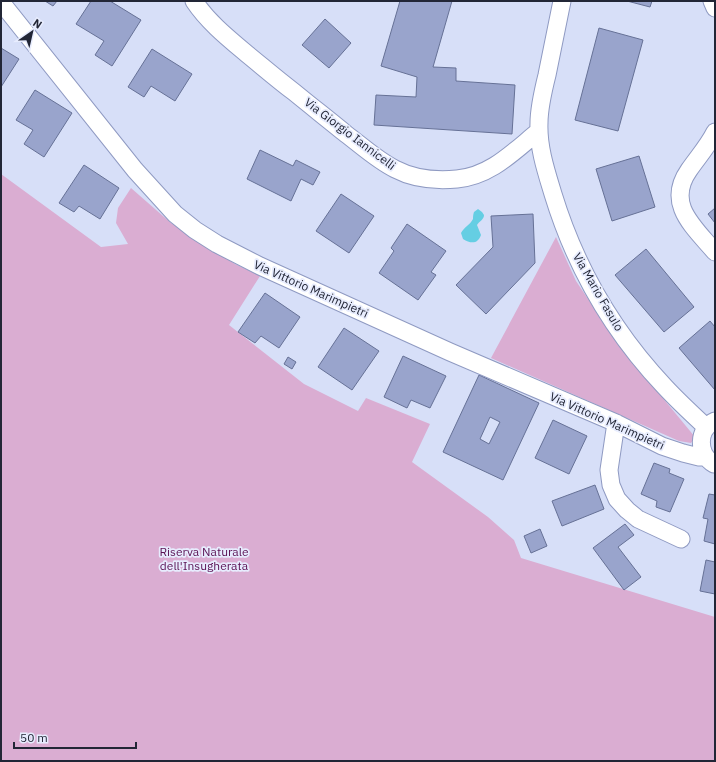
<svg xmlns="http://www.w3.org/2000/svg" width="716" height="762" font-family="'IBM Plex Sans',sans-serif">
	<style>
		.green { fill: #daadd2 }
		.water { fill: #65cee3 }
		.building { fill: #99a4cc; stroke: #667196; fill-rule: evenodd }
		.lines { fill: none; stroke-linecap: round; stroke-linejoin: round }
		.street-casing { stroke: #8f9ac2; stroke-width: 19 }
		.street { stroke: #fff; stroke-width: 17 }
		.labels { text-anchor: middle; stroke-width: 3.5; stroke-linejoin: round; paint-order: stroke }
		.street-label { font-size: 12px; fill: #222636; stroke: #e7ecfe }
		.park-label { font-size: 12px; fill: #5a1053; stroke: #e7ecfe }
	</style>
	<rect width="100%" height="100%" fill="#d7dff8"/>
	<path class="green" d="M 1,174 L 101,247 L 128,244 L 116,223 L 118,208 L 131,188 L 171,223 L 235,264 L 260,276 L 229,325 L 304,384 L 358,411 L 366,398 L 430,424 L 412,462 L 488,517 L 514,540 L 521,558 L 715,617 L 715,761 L 1,761 Z
		M 556,237 L 576,281 L 619,345 L 695,437 L 691,443 L 679,441 L 491,358 Z"/>
	<path class="water" d="M 478,209 L 482,212 L 484,215 C 484,220 479,221 477,225 L 481,235 C 478,244 471,244 463,239 L 461,233 C 464,227 470,225 473,219 C 473,217 473,215 474,212 Z"/>
	<path class="building" d="M 45,1 L 57,1 L 53,6 Z
		M 91,1 L 110,1 L 141,20 L 112,66 L 95,55 L 104,41 L 76,24 Z
		M 400,1 L 452,1 L 433,67 L 456,68 L 456,81 L 515,85 L 512,134 L 374,125 L 376,95 L 416,97 L 417,77 L 381,66 Z
		M 627,1 L 652,1 L 650,7 Z
		M 325,19 L 351,43 L 329,68 L 302,45 Z
		M 599,28 L 643,40 L 618,131 L 575,120 Z
		M 1,48 L 19,59 L 1,87 Z
		M 152,49 L 192,74 L 175,101 L 151,86 L 144,97 L 128,87 Z
		M 35,90 L 72,113 L 44,157 L 24,144 L 33,130 L 16,120 Z
		M 260,150 L 293,166 L 296,160 L 320,172 L 313,185 L 301,179 L 291,201 L 247,179 Z
		M 639,156 L 655,207 L 612,221 L 596,169 Z
		M 84,165 L 119,188 L 100,219 L 79,206 L 74,212 L 59,203 Z
		M 341,194 L 374,216 L 349,253 L 316,231 Z
		M 715,208 L 715,223 L 708,214 Z
		M 533,214 L 535,263 L 486,314 L 456,285 L 493,247 L 491,216 Z
		M 407,224 L 446,251 L 431,272 L 436,275 L 418,300 L 379,273 L 394,251 L 391,248 Z
		M 646,249 L 694,307 L 664,332 L 615,275 Z
		M 265,293 L 300,317 L 279,348 L 261,336 L 255,343 L 238,332 Z
		M 710,321 L 715,327 L 715,390 L 679,348 Z
		M 344,328 L 379,351 L 352,390 L 318,367 Z
		M 403,356 L 446,376 L 430,408 L 411,400 L 407,408 L 384,397 Z
		M 288,357 L 296,362 L 292,369 L 284,364 Z
		M 479,375 L 539,403 L 503,480 L 443,452 ZM 490,417 L 500,422 L 489,444 L 480,439 Z
		M 553,420 L 587,436 L 569,474 L 535,458 Z
		M 654,463 L 670,469 L 669,473 L 684,479 L 670,512 L 656,507 L 657,501 L 641,494 Z
		M 595,485 L 604,509 L 562,526 L 552,501 Z
		M 709,494 L 715,495 L 715,544 L 704,541 L 708,519 L 703,518 Z
		M 625,524 L 634,535 L 618,547 L 641,577 L 624,590 L 593,548 Z
		M 540,529 L 547,546 L 531,553 L 524,536 Z
		M 706,560 L 715,562 L 715,594 L 700,591 Z"/>
	<g class="lines">
		<g class="street-casing">
			<path id="street" d="M 194,1 C 208,22 228,38 247,54 C 263,67 278,80 294,92 C 311,106 329,120 346,134 C 362,146 377,160 395,169 C 414,179 436,181 457,179 C 491,176 514,151 539,131
				M 562,1 C 557,26 552,51 547,75 C 543,91 539,107 539,123 C 538,147 546,171 553,194 C 575,266 613,332 665,387 C 678,401 692,414 706,427
				M 712,1 L 715,8
				M 1,2 L 135,170 L 175,214 L 195,230 L 217,244 L 260,266 L 450,352 L 616,423 L 662,446 L 683,453 L 699,457 L 706,457
				M 715,132 C 708,146 698,157 689,170 C 665,204 694,227 715,252
				M 616,423 L 609,470 L 611,485 L 617,499 L 627,510 L 638,519 L 681,539
				M 714,464 C 697,454 697,429 715,421"/>
		</g>
		<use href="#street" class="street"/>
	</g>
	<g class="labels">
		<g class="street-label">
			<text transform="translate(350 134) rotate(37)" y="4">Via Giorgio Iannicelli</text>
			<text transform="translate(311 289) rotate(24)" y="4">Via Vittorio Marimpietri</text>
			<text transform="translate(598 292) rotate(60)" y="4">Via Mario Fasulo</text>
			<text transform="translate(607 421) rotate(24)" y="4">Via Vittorio Marimpietri</text>
		</g>
		<g class="park-label">
			<text x="204" y="556">Riserva Naturale<tspan x="204" dy="14">dell'Insugherata</tspan></text>
		</g>
	</g>
	<rect width="716" height="762" fill="none" stroke="#222636" stroke-width="4"/>
	<g transform="translate(32 32) rotate(34)" stroke="#e7ecfe" stroke-width="3" paint-order="stroke">
	<path d="M0-3L7 15L0 10L-7 15Z" fill="#222636"/>
	<text y="-6" font-size="11" font-weight="bold" text-anchor="middle" fill="#222636">N</text>
	</g>
	<path d="M14 742v6h122v-6" fill="none" stroke="#222636" stroke-width="2"/>
	<text x="20" y="742" font-size="12" fill="#222636" stroke="#e7ecfe" stroke-width="3" paint-order="stroke">50 m</text>
</svg>
